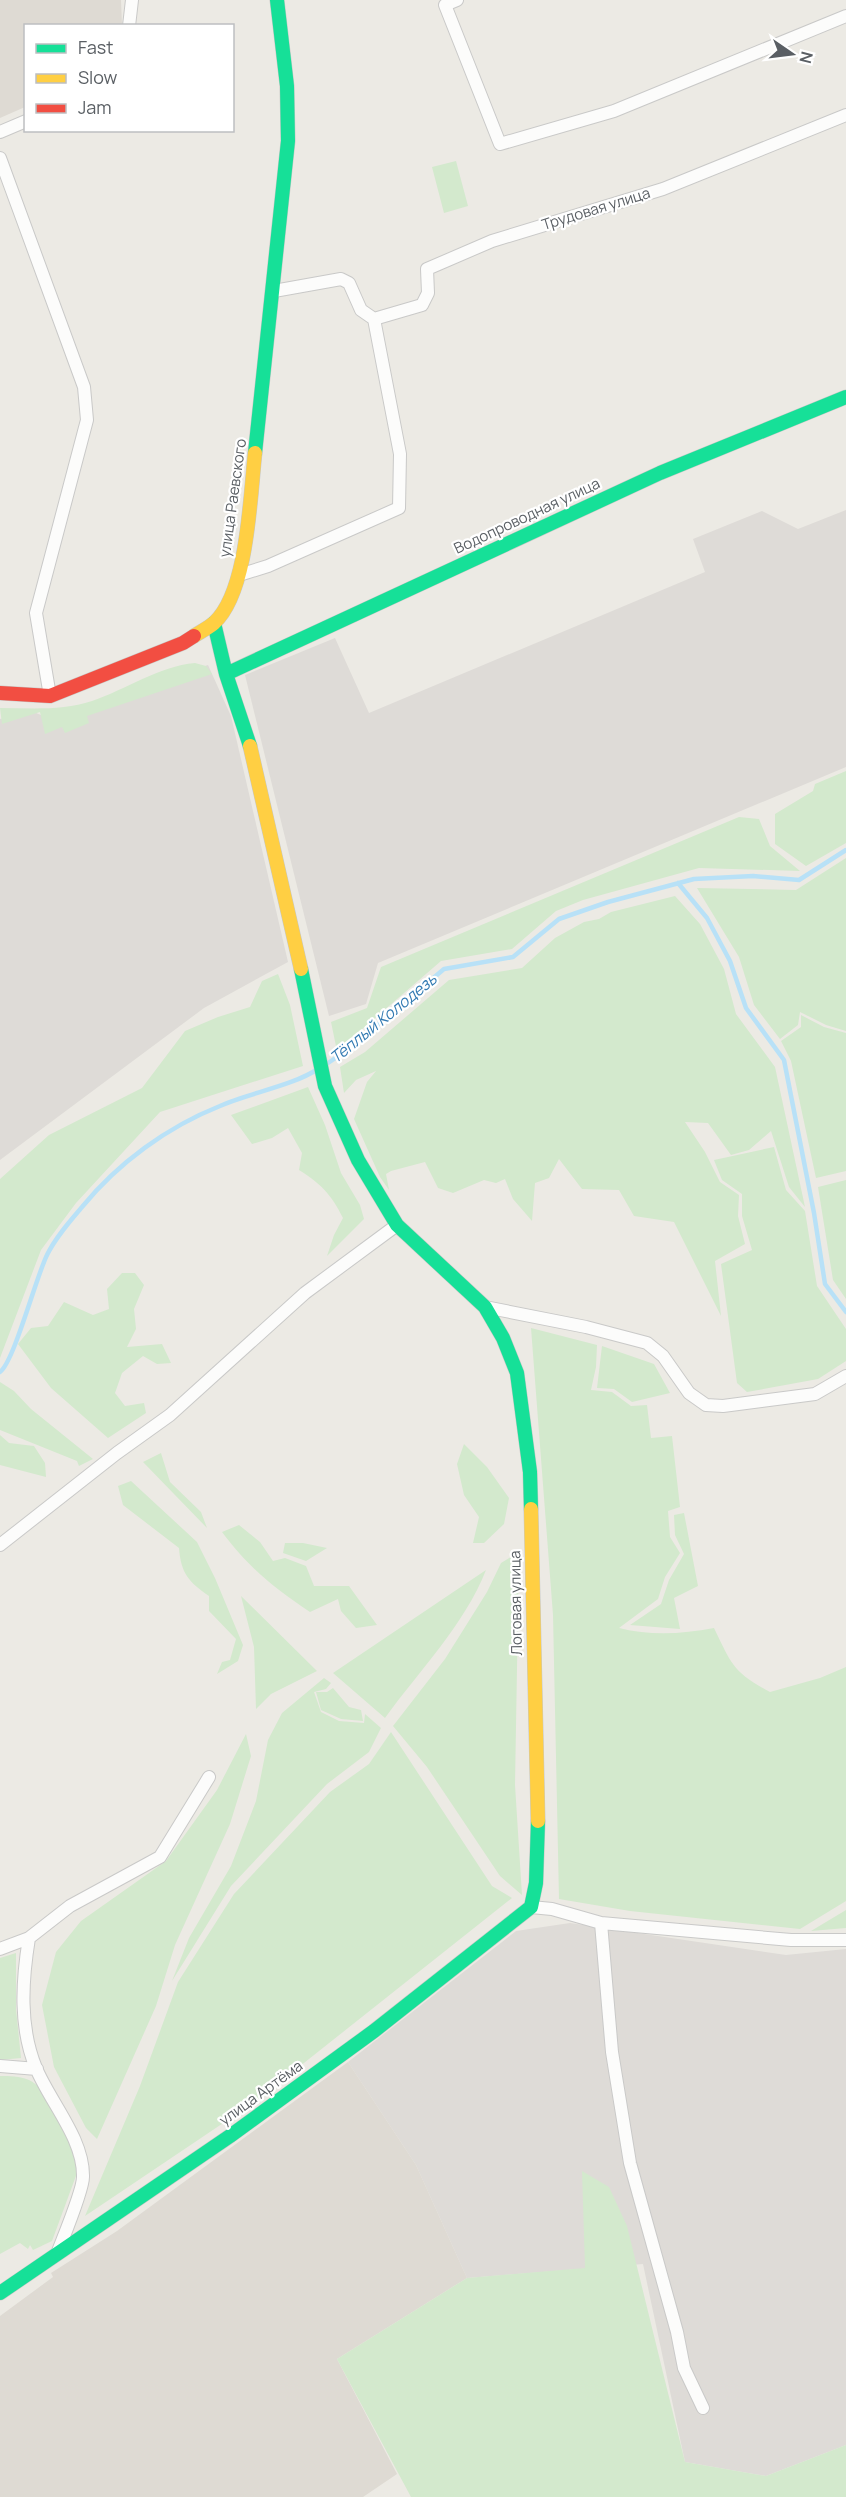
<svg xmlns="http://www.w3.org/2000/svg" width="846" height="2497" font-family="Manrope,sans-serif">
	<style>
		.industrial { fill: #dedbd7 }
		.education { fill: #dedad3 }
		.green { fill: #d3e9cd }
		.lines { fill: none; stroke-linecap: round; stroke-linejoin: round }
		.stream { stroke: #b8e1f7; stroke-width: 4.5 }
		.street-casing { stroke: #c9c9c8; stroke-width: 14 }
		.fast-casing { stroke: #c7c8c6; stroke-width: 15 }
		.slow-casing { stroke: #c7c8c6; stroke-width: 15 }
		.jam-casing { stroke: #c7c8c6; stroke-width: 15 }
		.street { stroke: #fcfcfb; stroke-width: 12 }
		.fast { stroke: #16e098; stroke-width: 14 }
		.slow { stroke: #ffcf43; stroke-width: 14 }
		.jam { stroke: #f24e42; stroke-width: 14 }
		.labels { text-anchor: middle; stroke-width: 4.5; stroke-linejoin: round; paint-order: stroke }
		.street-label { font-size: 15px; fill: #5a5f64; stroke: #fff }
		.water-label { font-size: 16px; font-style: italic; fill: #327ab2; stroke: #fff }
	</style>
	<rect width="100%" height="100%" fill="#eceae4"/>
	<path class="industrial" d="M 846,510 L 846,767 L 378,963 L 366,1004 L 329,1016 L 245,675 L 335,638 L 369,713 L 705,572 L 693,539 L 762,511 L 798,529 Z
		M 208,665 L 231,716 L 288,962 L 204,1008 L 0,1160 L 0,719 L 34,712 L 50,719 Z
		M 570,1923 L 786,1955 L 846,1949 L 846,2445 L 766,2476 L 685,2462 L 643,2264 L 467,2278 L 416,2165 L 348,2062 L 516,1931 Z"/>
	<path class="education" d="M 0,0 L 121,0 L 122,25 L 26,26 L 25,107 L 0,118 Z
		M 348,2062 L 416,2165 L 467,2278 L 337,2359 L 397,2474 L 363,2497 L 0,2497 L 0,2316 L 53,2277 L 51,2273 L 117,2231 Z"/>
	<path class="green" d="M 456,161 L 468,206 L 444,213 L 432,167 Z
		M 195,663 L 206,666 L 212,674 L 87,716 L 89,723 L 65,733 L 62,727 L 45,734 L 40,712 L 2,724 L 0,708 C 30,708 63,711 92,701 C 125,690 159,666 195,663 Z
		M 846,771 L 846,843 L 806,866 L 775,844 L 775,814 L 813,791 L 815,784 Z
		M 739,817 L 759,819 L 770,846 L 800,871 L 699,868 L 583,900 L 556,911 L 512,949 L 441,961 L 337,1051 L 331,1022 L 367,1008 L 381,967 Z
		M 846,858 L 846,1031 L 826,1025 L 800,1012 L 798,1025 L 780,1039 L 754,1005 L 739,957 L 697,888 L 796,890 Z
		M 675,896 L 700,924 L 724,969 L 736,1014 L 775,1067 L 805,1207 L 789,1187 L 771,1131 L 749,1150 L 731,1155 L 708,1123 L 685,1122 L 705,1152 L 720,1182 L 739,1195 L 738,1216 L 745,1244 L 715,1261 L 721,1316 L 674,1222 L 634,1216 L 619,1190 L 582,1189 L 559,1159 L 549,1178 L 535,1183 L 532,1221 L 513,1199 L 505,1179 L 496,1183 L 484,1180 L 453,1193 L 438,1188 L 425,1162 L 391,1171 L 386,1174 L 389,1190 L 380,1177 L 354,1119 L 367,1082 L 376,1071 L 356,1080 L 344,1093 L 340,1067 L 365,1052 L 449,980 L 522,968 L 555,938 L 584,922 L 599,919 L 611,912 Z
		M 278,974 L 290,1005 L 303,1066 L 160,1112 L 76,1203 L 41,1250 L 0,1358 L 0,1179 L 49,1135 L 142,1088 L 185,1031 L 218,1017 L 250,1007 L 262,981 Z
		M 801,1015 L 824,1027 L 846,1033 L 846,1171 L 816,1178 L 791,1061 L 781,1041 L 801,1027 Z
		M 308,1087 L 325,1125 L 341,1173 L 360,1205 L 364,1219 L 327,1256 L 334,1235 L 343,1218 C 331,1194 321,1184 299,1170 L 302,1153 L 288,1128 L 272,1138 L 252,1144 L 231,1115 Z
		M 774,1147 L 786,1190 L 805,1211 L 817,1286 L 846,1329 L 846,1361 L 818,1379 L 747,1392 L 737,1383 L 721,1264 L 752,1250 L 742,1216 L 742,1194 L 722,1180 L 714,1160 Z
		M 846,1180 L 846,1299 L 833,1280 L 818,1187 Z
		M 122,1273 L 135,1273 L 144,1285 L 134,1309 L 136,1329 L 127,1347 L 162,1344 L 171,1363 L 157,1364 L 143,1356 L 122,1373 L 115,1393 L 125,1406 L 144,1403 L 146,1413 L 108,1438 L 51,1388 L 18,1344 L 31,1328 L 48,1326 L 64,1302 L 93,1315 L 109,1309 L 107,1289 Z
		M 531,1328 L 597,1345 L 596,1367 L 591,1390 L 612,1392 L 631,1406 L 647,1405 L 651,1438 L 672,1436 L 680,1507 L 668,1511 L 670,1537 L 680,1553 L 665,1577 L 658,1599 L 619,1628 C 651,1636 682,1634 714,1628 C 732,1665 733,1672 770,1692 L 820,1678 L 846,1667 L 846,1901 L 800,1929 L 630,1911 L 559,1899 L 553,1615 Z
		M 602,1346 L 654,1364 L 670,1393 L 632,1402 L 614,1389 L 597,1388 Z
		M 0,1382 L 14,1391 L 31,1409 L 93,1459 L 79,1466 L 77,1461 L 0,1430 Z
		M 0,1435 L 9,1443 L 34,1446 L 45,1463 L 46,1477 L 0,1465 Z
		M 464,1444 L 487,1467 L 509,1498 L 504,1524 L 484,1543 L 473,1543 L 479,1517 L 464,1495 L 457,1464 Z
		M 161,1453 L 170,1482 L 201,1512 L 207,1528 L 143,1462 Z
		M 131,1481 L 197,1542 L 215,1578 L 243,1645 L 238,1661 L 217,1674 L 222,1662 L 230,1660 L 236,1639 L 209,1611 L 209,1596 C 189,1582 181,1574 179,1548 L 123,1505 L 118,1486 Z
		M 684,1513 L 698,1586 L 674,1598 L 680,1629 L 630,1625 L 661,1604 L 669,1580 L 684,1554 L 675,1535 L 674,1515 Z
		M 239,1525 L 260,1542 L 273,1561 L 285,1558 L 306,1566 L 314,1586 L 349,1586 L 377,1625 L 356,1628 L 341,1611 L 338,1599 L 310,1612 C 273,1587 250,1569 222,1532 Z
		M 285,1543 L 303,1543 L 327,1548 L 306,1561 L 283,1553 Z
		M 519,1552 L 515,1785 L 522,1895 L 500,1876 L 427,1767 L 393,1726 L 445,1659 L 487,1592 L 501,1563 Z
		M 486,1570 C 465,1624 419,1671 385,1718 L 333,1673 Z
		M 241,1596 L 317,1671 L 271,1694 L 256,1709 L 254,1647 Z
		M 324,1678 L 331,1683 L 326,1689 L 314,1692 L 321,1712 L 339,1721 L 364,1723 L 365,1714 L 381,1728 L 369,1752 L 327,1784 L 231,1886 L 172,1981 L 189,1938 L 231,1866 L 256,1801 L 268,1740 L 282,1713 Z
		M 333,1688 L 349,1707 L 361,1710 L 363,1721 L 341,1719 L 321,1710 L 316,1692 L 327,1692 Z
		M 391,1732 L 492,1886 L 512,1898 L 256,2101 L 85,2216 L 140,2086 L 178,1982 L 234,1894 L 330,1792 L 369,1764 Z
		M 246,1734 L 251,1756 L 230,1824 L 175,1945 L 156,2006 L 97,2139 L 86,2128 L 54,2067 L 42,2005 L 56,1952 L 81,1921 L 166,1861 L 217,1790 Z
		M 846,1910 L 846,1928 L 811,1931 Z
		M 16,1953 L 16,2009 L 21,2058 L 0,2060 L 0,1958 Z
		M 0,2076 C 9,2076 20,2076 29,2080 C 48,2087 71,2145 80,2165 L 52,2241 L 33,2250 L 30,2245 L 28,2249 L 20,2243 L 0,2254 Z
		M 582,2171 L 609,2187 L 627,2226 L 685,2462 L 766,2476 L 846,2445 L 846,2497 L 411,2497 L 337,2359 L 467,2278 L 585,2268 Z"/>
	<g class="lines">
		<path class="stream" d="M 678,883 L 707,918 L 730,961 L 746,1008 L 784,1060 L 814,1213 L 825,1284 L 846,1312
			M 325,1065 L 349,1049 L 444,969 L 513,957 L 559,919 L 608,902 L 694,879 L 753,876 L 799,880 L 846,850
			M 0,1372 C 14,1362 36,1277 47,1255 C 55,1238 70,1221 82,1207 C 118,1163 167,1127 220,1106 C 249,1093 292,1086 318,1069"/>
		<g class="street-casing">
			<path id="street" d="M 457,0 L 445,5 L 500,144 L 614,111 L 846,16
				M 129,26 L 132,0
				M 0,132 L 26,121
				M 0,158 L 84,387 L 87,420 L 36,613 L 50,696
				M 374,319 L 422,305 L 428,293 L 427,269 L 492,241 L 663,189 L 846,115
				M 239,575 L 268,566 L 399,508 L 400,454 L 374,319 L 361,310 L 349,283 L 341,279 L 274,291
				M 485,1307 L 586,1327 L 647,1343 L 663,1356 L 689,1393 L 706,1405 L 723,1406 L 815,1394 L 846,1376
				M 0,1545 L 117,1453 L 170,1415 L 305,1293 L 397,1225
				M 531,1907 L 552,1909 L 601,1923 L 791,1940 L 846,1940
				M 601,1923 L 612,2052 L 630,2163 L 677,2332 L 684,2368 L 703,2408
				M 29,1938 C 22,1981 19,2027 36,2068 C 50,2102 84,2139 83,2177 C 83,2191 63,2238 57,2254
				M 0,1949 L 29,1938 L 70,1906 L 160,1857 L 209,1777
				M 0,2066 L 37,2069"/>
		</g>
		<g class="fast-casing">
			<path id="fast" d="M 255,453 L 288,141 L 287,86 L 277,0
				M 214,623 L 226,674 L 250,746
				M 226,674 L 660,473 L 846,397
				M 301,969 L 325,1086 L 358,1160 L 397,1225 L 485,1307 L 503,1338 L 517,1373 L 530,1472 L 531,1509
				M 0,2293 L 230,2136 L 374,2031 L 531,1907 L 536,1883 L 538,1821"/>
		</g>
		<g class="slow-casing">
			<path id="slow" d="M 194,636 C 200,632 208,628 214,623 C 248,592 250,497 255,453
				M 250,746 L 301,969
				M 531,1509 L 538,1821"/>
		</g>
		<g class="jam-casing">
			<path id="jam" d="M 0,693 L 50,696 L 183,643 L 194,636"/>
		</g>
		<use href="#street" class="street"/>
		<use href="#fast" class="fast"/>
		<use href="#slow" class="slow"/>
		<use href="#jam" class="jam"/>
	</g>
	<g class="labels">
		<g class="street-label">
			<text transform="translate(596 209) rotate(-17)" y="5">Трудовая улица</text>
			<text transform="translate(233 498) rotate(-82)" y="5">улица Раевского</text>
			<text transform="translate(527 516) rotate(-25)" y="5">Водопроводная улица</text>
			<text transform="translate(516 1603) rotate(-91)" y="5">Логовая улица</text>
			<text transform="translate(261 2093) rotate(-36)" y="5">улица Артёма</text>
		</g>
		<g class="water-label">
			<text transform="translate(383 1018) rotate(-39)" y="6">Тёплый Колодезь</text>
		</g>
	</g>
	<rect x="24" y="24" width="210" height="108" fill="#ffffff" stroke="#bdbfc1" stroke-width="1.5"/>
	<rect x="36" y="44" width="30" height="9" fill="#16e098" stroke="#bdbfc1" stroke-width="1.5"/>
	<text x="78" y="54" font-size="18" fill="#5a5f64">Fast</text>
	<rect x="36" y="74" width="30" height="9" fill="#ffcf43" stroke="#bdbfc1" stroke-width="1.5"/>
	<text x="78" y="84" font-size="18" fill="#5a5f64">Slow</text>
	<rect x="36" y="104" width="30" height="9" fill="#f24e42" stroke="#bdbfc1" stroke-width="1.5"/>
	<text x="78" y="114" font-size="18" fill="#5a5f64">Jam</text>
	<g transform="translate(792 54) rotate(104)" stroke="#ffffff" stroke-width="4.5" paint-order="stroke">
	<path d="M0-4.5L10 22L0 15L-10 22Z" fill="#5a5f64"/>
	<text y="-9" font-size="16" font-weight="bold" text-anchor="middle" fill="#5a5f64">N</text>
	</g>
</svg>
